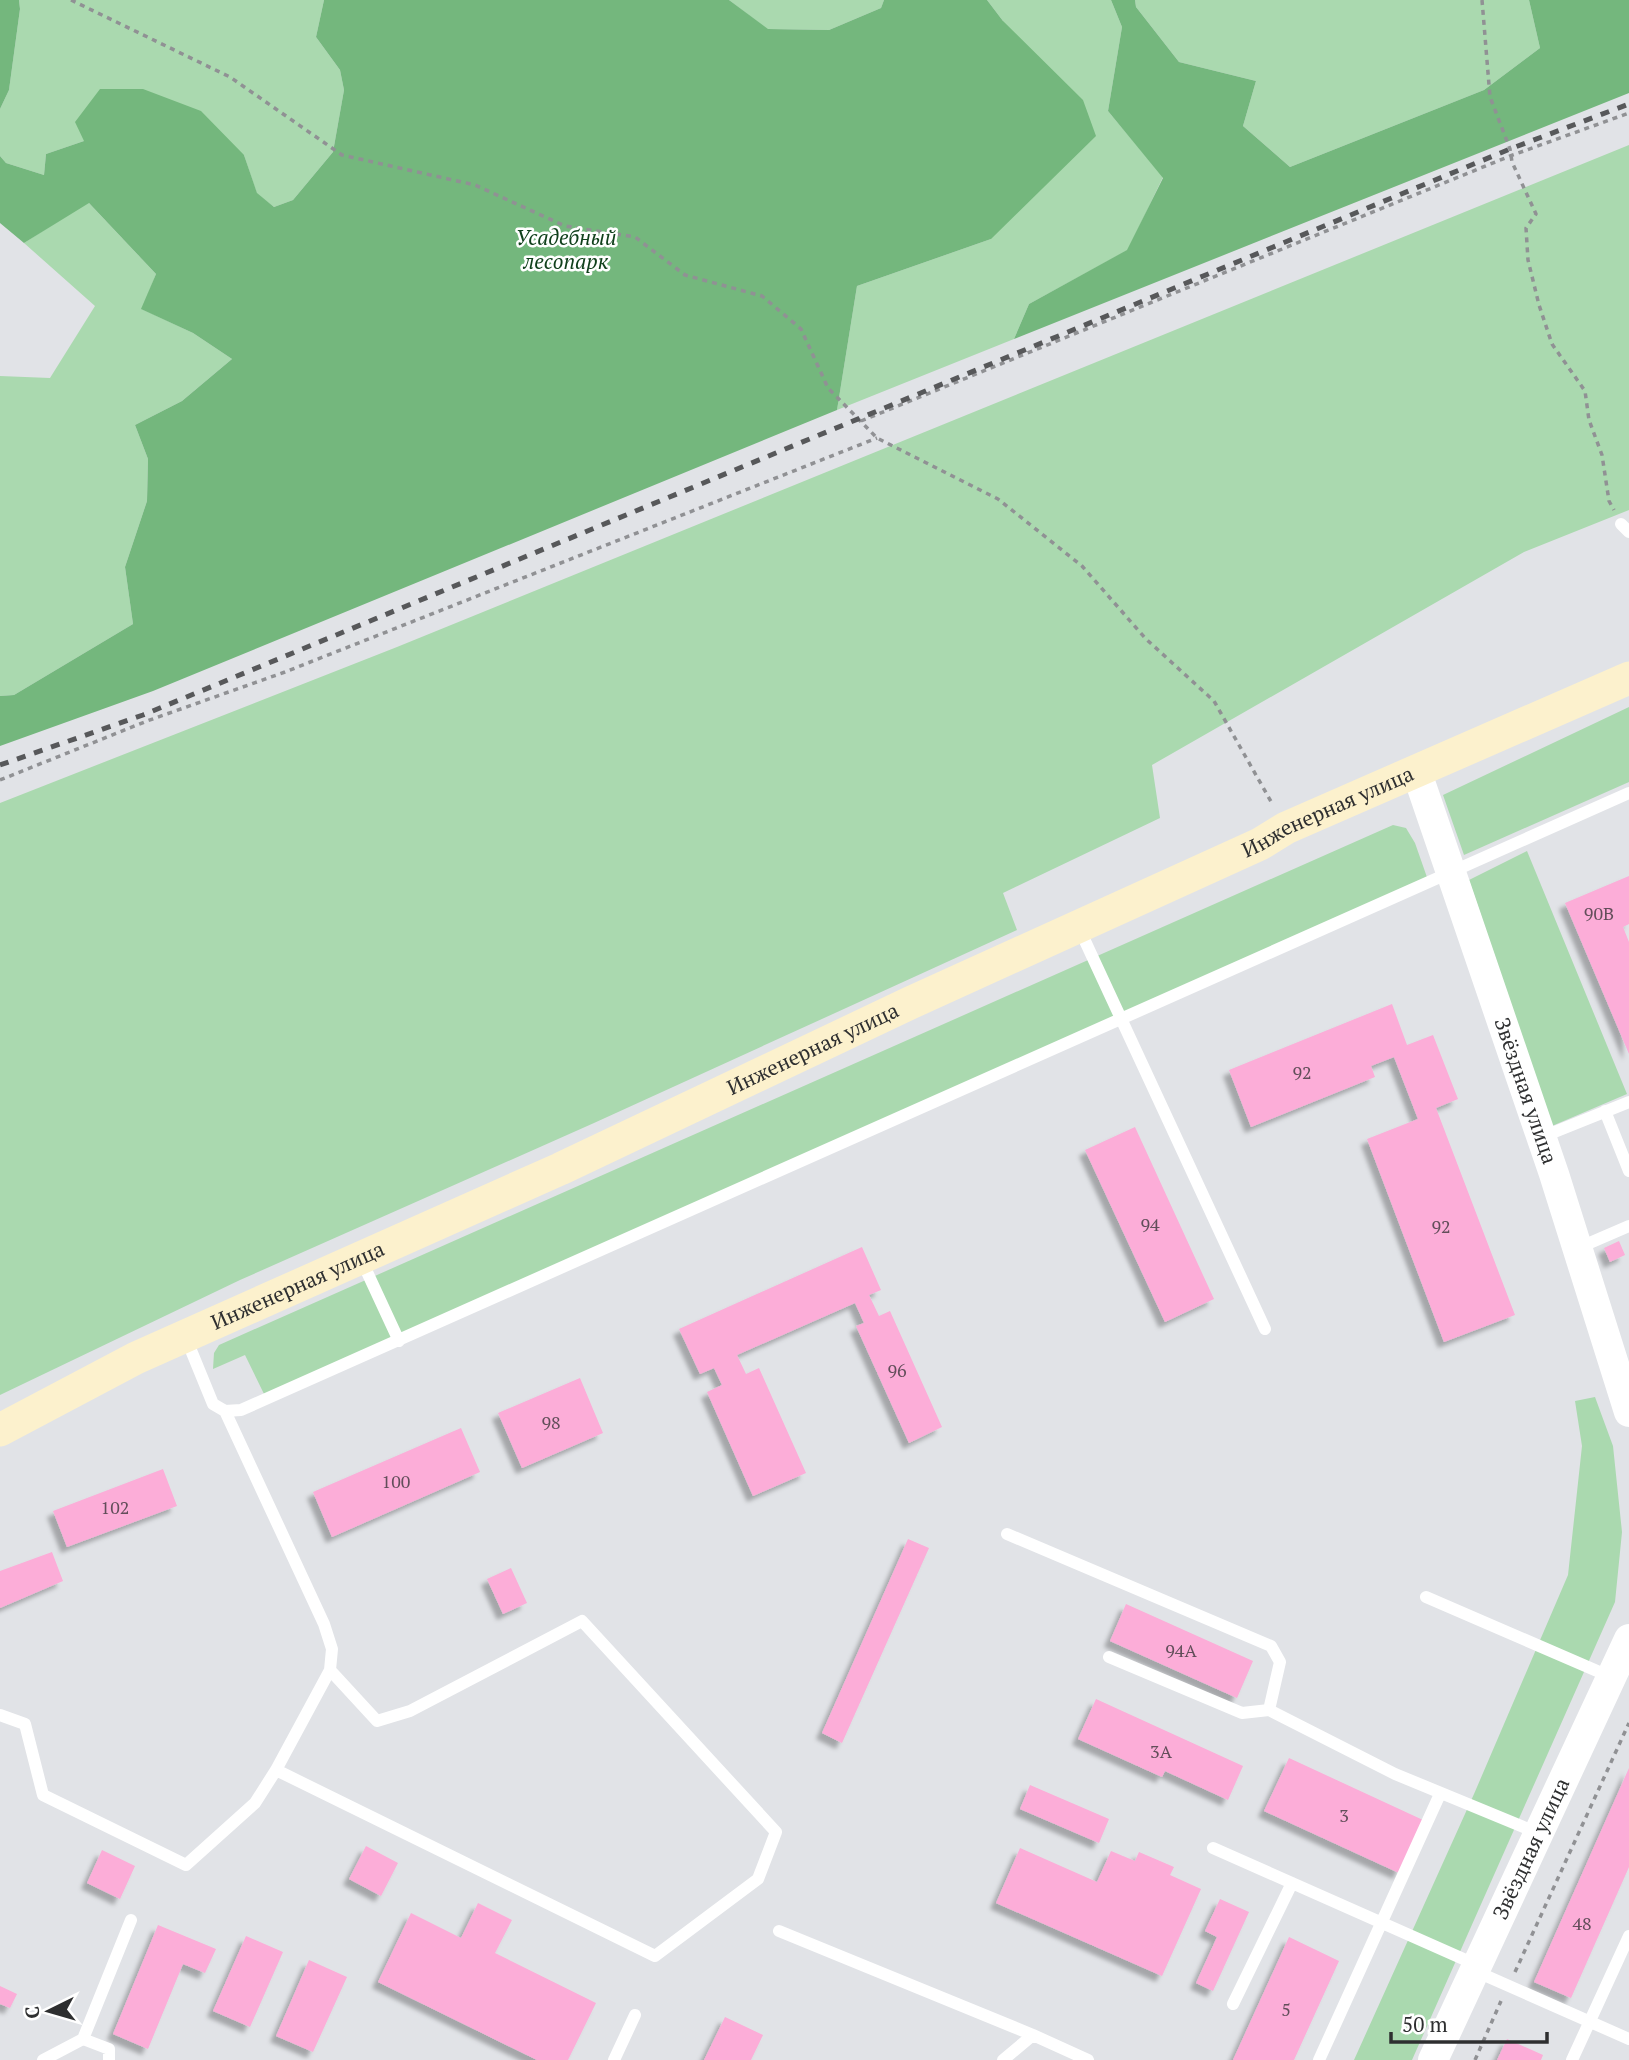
<svg xmlns="http://www.w3.org/2000/svg" width="1629" height="2060" font-family="'PT Serif',serif">
	<style>
		.green { fill: #aad9af }
		.forest { fill: #74b77d }
		.building { fill: #fcadd8; filter: url(#shadow) }
		.lines { fill: none; stroke-linecap: round; stroke-linejoin: round }
		.path { stroke: #909194; stroke-width: 3.5; stroke-dasharray: 5 5; stroke-linecap: butt }
		.service { stroke: #fff; stroke-width: 12 }
		.tertiary { stroke: #fff; stroke-width: 30 }
		.secondary { stroke: #fcf1cd; stroke-width: 33 }
		.rail { stroke: #57585a; stroke-width: 5; stroke-dasharray: 9 9; stroke-linecap: butt }
		.labels { text-anchor: middle; stroke-width: 5; stroke-linejoin: round; paint-order: stroke }
		.number-label { font-size: 18px; fill: #624e5a }
		.park-label { font-size: 21px; font-style: italic; fill: #10401b; stroke: #fff }
		.street-label { font-size: 21px; fill: #2e2f30; stroke: #fff }
	</style>
	<defs>
		<filter id="shadow"><feDropShadow dx="-6" dy="6" stdDeviation="2" flood-color="#0004"/></filter>
	</defs>
	<rect width="100%" height="100%" fill="#e1e3e7"/>
	<path class="green" d="M 19,0 L 324,0 L 316,37 L 340,70 L 344,90 L 333,152 L 293,200 L 274,207 L 257,194 L 244,155 L 84,141 L 46,154 L 44,175 L 6,163 L 0,156 L 0,109 L 9,90 L 20,9 Z
		M 729,0 L 884,0 L 881,8 L 829,30 L 767,29 Z
		M 987,0 L 1111,0 L 1122,27 L 1108,111 L 1163,177 L 1128,250 L 1029,304 L 1014,339 L 837,410 L 857,286 L 991,239 L 1003,21 Z
		M 1135,0 L 1529,0 L 1540,48 L 1484,90 L 1290,167 L 1243,126 L 1256,81 L 1179,62 L 1136,7 Z
		M 1629,145 L 1629,510 L 1524,552 L 1152,765 L 1160,818 L 1003,893 L 1017,930 L 594,1123 L 240,1280 L 0,1395 L 0,803 L 397,647 Z
		M 88,202 L 156,274 L 142,309 L 193,333 L 232,359 L 182,401 L 135,425 L 148,459 L 147,501 L 125,567 L 133,624 L 14,695 L 0,696 L 0,376 L 50,378 L 95,306 L 24,243 Z
		M 1629,707 L 1629,782 L 1464,855 L 1443,795 Z
		M 1393,825 L 1406,828 L 1415,843 L 1429,883 L 265,1396 L 245,1355 L 213,1369 L 214,1353 L 219,1345 Z
		M 1527,851 L 1627,1094 L 1552,1126 L 1469,880 Z
		M 1595,1397 L 1613,1446 L 1622,1532 L 1615,1602 L 1412,2060 L 1354,2060 L 1474,1794 L 1568,1575 L 1582,1446 L 1575,1401 Z"/>
	<path class="forest" d="M 0,0 L 19,0 L 20,9 L 9,90 L 0,109 Z
		M 324,0 L 729,0 L 768,29 L 829,30 L 881,8 L 884,0 L 987,0 L 1003,21 L 1083,100 L 1096,136 L 991,239 L 857,286 L 837,410 L 153,691 L 0,746 L 0,696 L 14,695 L 133,624 L 125,567 L 147,501 L 148,459 L 135,425 L 182,401 L 232,359 L 193,333 L 141,309 L 156,274 L 89,203 L 24,243 L 0,223 L 0,156 L 6,163 L 44,175 L 46,154 L 84,141 L 75,122 L 100,89 L 143,89 L 201,111 L 244,155 L 257,193 L 274,207 L 293,200 L 333,152 L 344,90 L 340,70 L 316,37 Z
		M 1111,0 L 1135,0 L 1136,7 L 1179,62 L 1256,81 L 1243,126 L 1290,167 L 1484,90 L 1540,48 L 1529,0 L 1629,0 L 1629,93 L 1014,339 L 1029,304 L 1127,250 L 1163,178 L 1108,111 L 1122,27 Z"/>
	<path class="building" d="M 1629,876 L 1629,924 L 1623,927 L 1629,942 L 1629,1054 L 1565,903 Z
		M 1392,1004 L 1407,1045 L 1433,1035 L 1458,1099 L 1436,1108 L 1515,1315 L 1444,1342 L 1367,1139 L 1418,1119 L 1394,1057 L 1371,1066 L 1375,1077 L 1251,1127 L 1229,1070 Z
		M 1135,1127 L 1214,1299 L 1165,1322 L 1085,1150 Z
		M 1619,1241 L 1625,1255 L 1610,1262 L 1604,1248 Z
		M 862,1247 L 881,1290 L 869,1295 L 879,1316 L 890,1311 L 942,1427 L 909,1443 L 856,1326 L 864,1323 L 855,1303 L 737,1355 L 746,1374 L 759,1368 L 806,1473 L 753,1496 L 707,1392 L 722,1385 L 714,1368 L 700,1374 L 679,1329 Z
		M 580,1378 L 603,1433 L 522,1468 L 498,1413 Z
		M 461,1428 L 480,1472 L 332,1537 L 313,1492 Z
		M 163,1469 L 177,1506 L 67,1547 L 53,1511 Z
		M 908,1539 L 929,1548 L 842,1743 L 822,1733 Z
		M 52,1552 L 63,1581 L 0,1608 L 0,1571 Z
		M 511,1568 L 527,1603 L 503,1614 L 487,1579 Z
		M 1126,1604 L 1253,1661 L 1237,1698 L 1110,1641 Z
		M 1096,1699 L 1243,1766 L 1228,1800 L 1165,1771 L 1162,1777 L 1078,1739 Z
		M 1289,1758 L 1423,1820 L 1399,1873 L 1264,1811 Z
		M 1629,1768 L 1629,1867 L 1571,1998 L 1534,1982 Z
		M 1030,1785 L 1109,1819 L 1099,1843 L 1020,1809 Z
		M 366,1846 L 398,1863 L 381,1896 L 349,1879 Z
		M 1020,1848 L 1097,1882 L 1111,1851 L 1135,1861 L 1139,1852 L 1174,1867 L 1170,1875 L 1201,1889 L 1162,1976 L 996,1903 Z
		M 102,1850 L 135,1866 L 120,1899 L 87,1883 Z
		M 1220,1899 L 1249,1912 L 1213,1991 L 1196,1983 L 1217,1937 L 1205,1931 Z
		M 478,1903 L 512,1920 L 495,1953 L 596,2003 L 568,2060 L 537,2060 L 378,1982 L 411,1913 L 461,1938 Z
		M 158,1925 L 216,1949 L 205,1973 L 183,1964 L 148,2049 L 113,2034 Z
		M 246,1936 L 283,1952 L 250,2027 L 213,2011 Z
		M 1289,1937 L 1339,1961 L 1294,2060 L 1233,2060 Z
		M 309,1960 L 347,1977 L 313,2052 L 276,2036 Z
		M 0,1986 L 17,1994 L 10,2008 L 0,2004 Z
		M 725,2017 L 763,2035 L 751,2060 L 704,2060 Z
		M 1507,2039 L 1543,2055 L 1541,2060 L 1497,2060 Z"/>
	<g class="lines">
		<path class="path" d="M 71,0 L 230,77 L 342,155 L 475,185 L 565,226 L 635,237 L 685,275 L 762,296 L 801,329 L 828,388 L 877,438 L 998,499 L 1082,566 L 1146,639 L 1214,701 L 1273,805
			M 1482,0 L 1490,97 L 1510,149 L 1512,162 L 1536,214 L 1526,228 L 1528,260 L 1539,305 L 1552,344 L 1585,391 L 1589,420 L 1602,455 L 1609,501 L 1614,510
			M 861,421 L 1510,156 L 1629,113
			M 0,780 L 147,721 L 285,672 L 877,438
			M 1515,1972 L 1629,1723
			M 1475,2060 L 1501,2001"/>
		<path class="service" d="M 1621,524 L 1629,532
			M 1079,928 L 1265,1329
			M 1605,1111 L 1629,1171
			M 1542,1137 L 1629,1102
			M 1578,1248 L 1629,1226
			M 361,1259 L 399,1341
			M 186,1338 L 213,1404 L 225,1411 L 241,1410 L 1629,793
			M 1007,1534 L 1271,1646 L 1280,1662 L 1269,1710 L 1395,1774 L 1538,1833
			M 1426,1597 L 1611,1677
			M 1109,1657 L 1242,1713 L 1269,1710
			M 0,1715 L 25,1724 L 43,1795 L 186,1865 L 255,1803 L 276,1770 L 330,1670 L 332,1649 L 324,1624 L 225,1411
			M 276,1770 L 655,1956 L 758,1879 L 776,1832 L 582,1621 L 410,1711 L 377,1721 L 330,1670
			M 1213,1848 L 1477,1965
			M 779,1931 L 1033,2035
			M 1475,1971 L 1629,2039
			M 1233,2004 L 1292,1883
			M 83,2039 L 131,1920
			M 43,2060 L 83,2039 L 109,2049 L 109,2060
			M 614,2060 L 635,2015
			M 1003,2060 L 1033,2035 L 1088,2060
			M 1319,2060 L 1440,1794
			M 1572,2060 L 1629,1936"/>
		<g class="tertiary">
			<path id="s1" d="M 1417,773 L 1554,1174 L 1629,1412"/>
			<path id="s2" d="M 1433,2060 L 1629,1639"/>
		</g>
		<path class="secondary" id="s3" d="M 0,1430 L 136,1358 L 560,1169 L 910,1003 L 1260,844 L 1286,828 L 1629,678"/>
		<path class="rail" d="M 0,765 L 143,715 L 1510,149 L 1629,104"/>
	</g>
	<g class="labels">
		<g class="number-label">
			<text x="1599" y="920">90В</text>
			<text x="1302" y="1079">92</text>
			<text x="1150" y="1231">94</text>
			<text x="1441" y="1233">92</text>
			<text x="897" y="1377">96</text>
			<text x="551" y="1429">98</text>
			<text x="396" y="1488">100</text>
			<text x="115" y="1514">102</text>
			<text x="1181" y="1657">94А</text>
			<text x="1161" y="1758">3А</text>
			<text x="1344" y="1822">3</text>
			<text x="1582" y="1930">48</text>
			<text x="1286" y="2016">5</text>
		</g>
		<g class="park-label">
			<text x="566" y="245">Усадебный<tspan x="566" dy="24">лесопарк</tspan></text>
		</g>
		<g class="street-label">
			<text dy="7" stroke="none"><textPath href="#s3" startOffset="1465">Инженерная улица</textPath></text>
			<text dy="7" stroke="none"><textPath href="#s3" startOffset="898">Инженерная улица</textPath></text>
			<text dy="7" stroke="none"><textPath href="#s1" startOffset="336">Звёздная улица</textPath></text>
			<text dy="7" stroke="none"><textPath href="#s3" startOffset="331">Инженерная улица</textPath></text>
			<text dy="7" stroke="none"><textPath href="#s2" startOffset="233">Звёздная улица</textPath></text>
		</g>
	</g>
	<g transform="translate(49 2011) rotate(265)" stroke="#ffffff" stroke-width="5" paint-order="stroke">
	<path d="M0-5L12 26L0 18L-12 26Z" fill="#2e2f30"/>
	<text y="-10" font-size="19" font-weight="bold" text-anchor="middle" fill="#2e2f30">С</text>
	</g>
	<path d="M1391 2032v10h156v-10" fill="none" stroke="#2e2f30" stroke-width="3.5"/>
	<text x="1402" y="2032" font-size="21" fill="#2e2f30" stroke="#ffffff" stroke-width="5" paint-order="stroke">50 m</text>
</svg>
